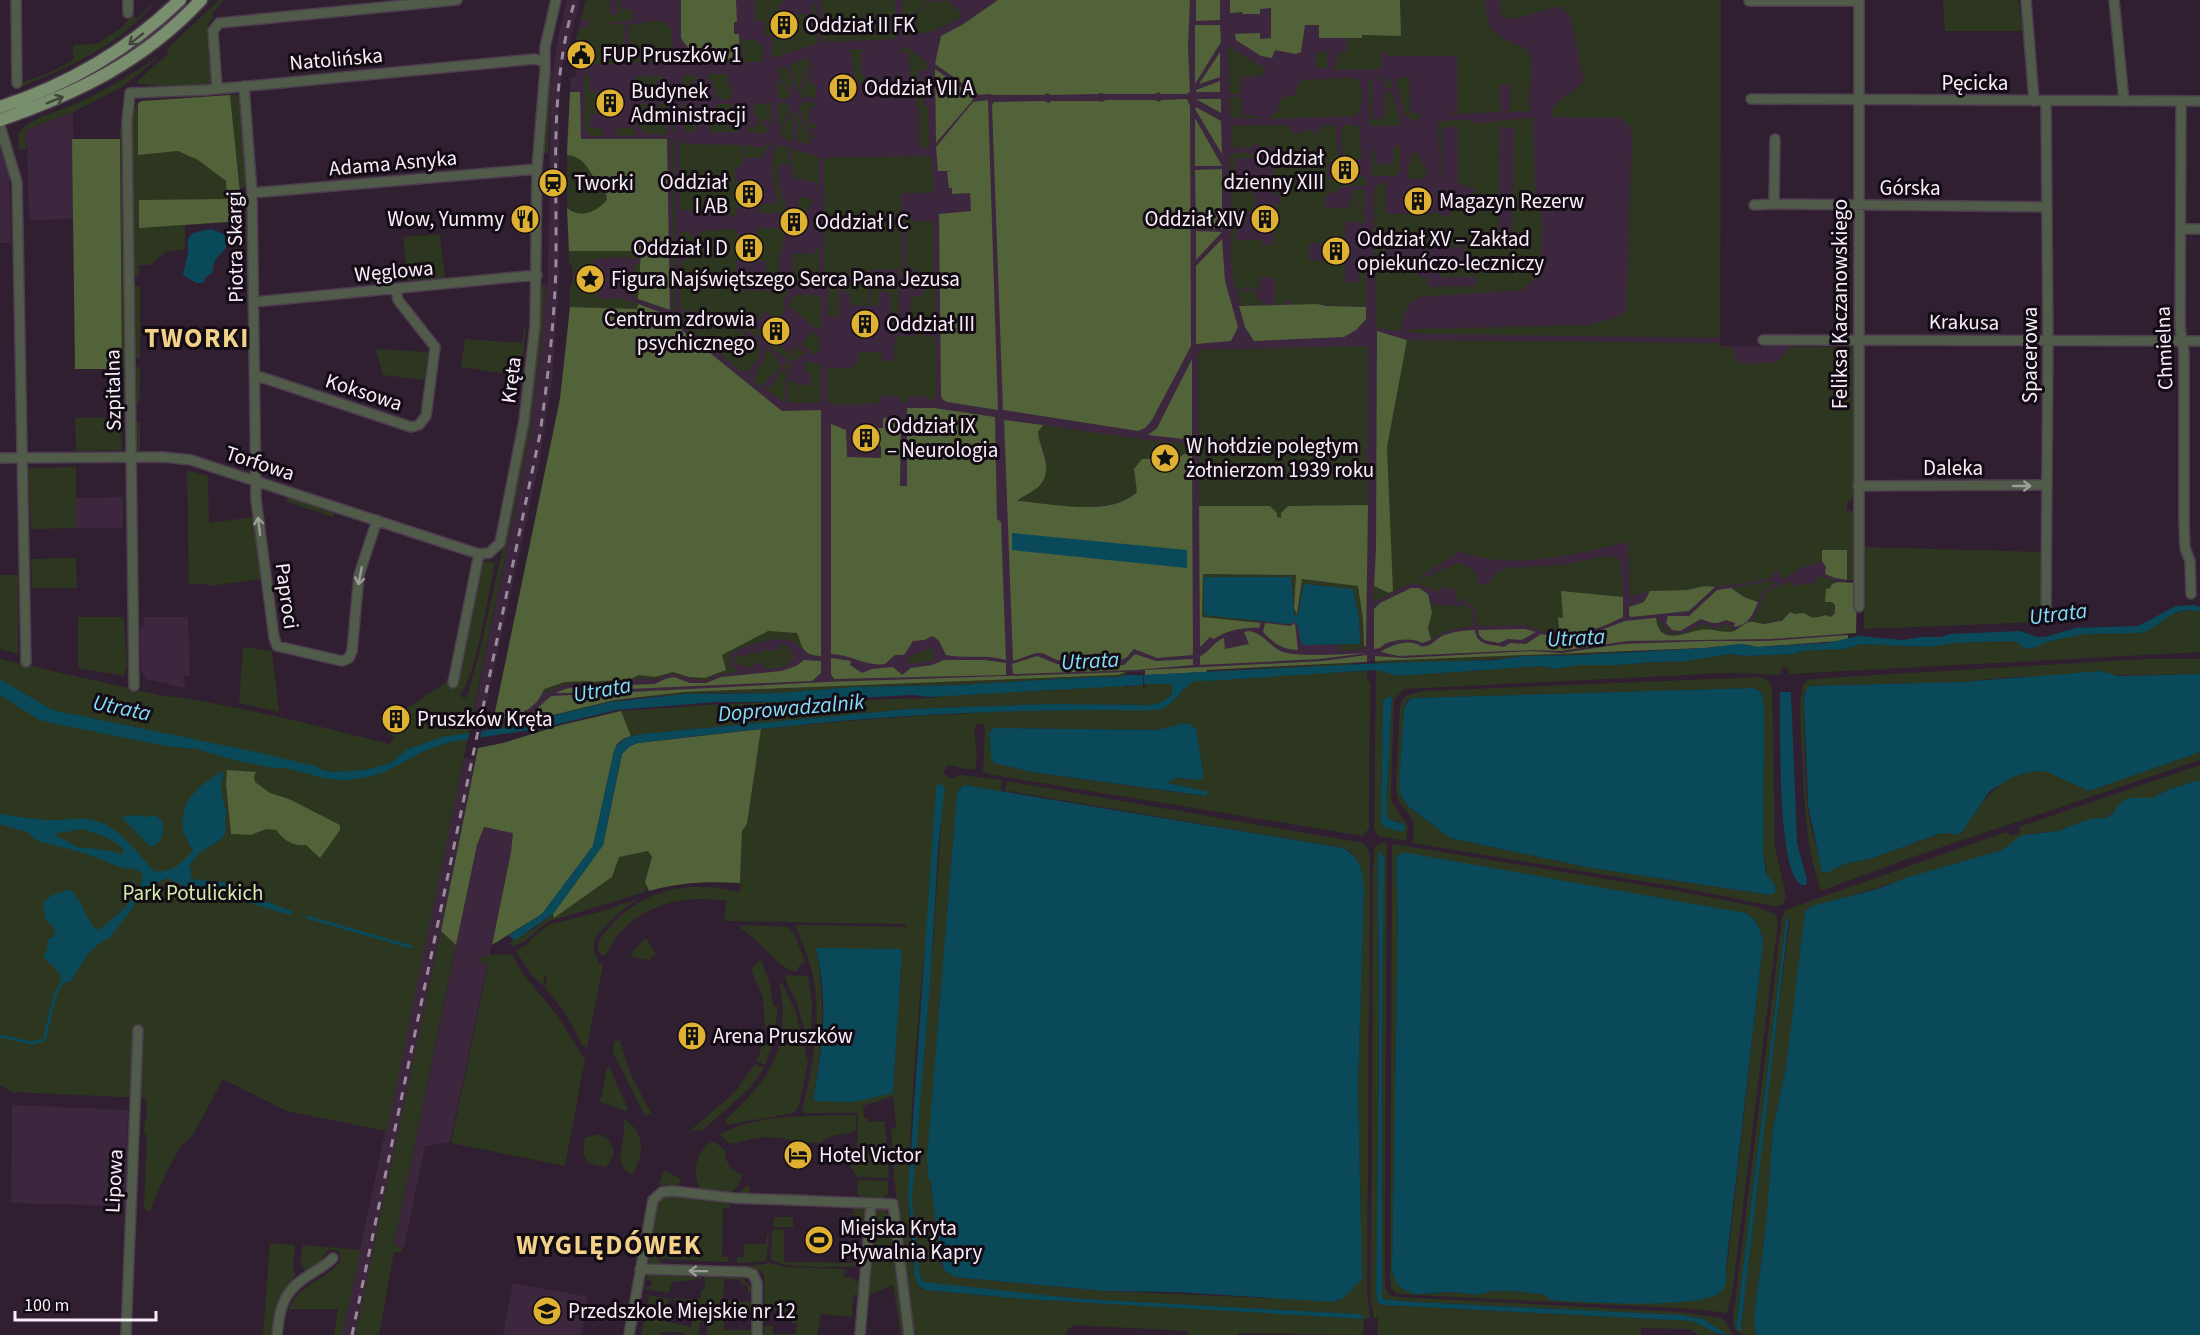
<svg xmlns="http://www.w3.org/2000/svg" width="2200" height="1335" font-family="'Source Sans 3',sans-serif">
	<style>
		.built { fill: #3d273e }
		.green { fill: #2d361f; fill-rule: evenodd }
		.forest { fill: #526239 }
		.water { fill: #09495a; fill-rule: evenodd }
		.pier { fill: #301f31 }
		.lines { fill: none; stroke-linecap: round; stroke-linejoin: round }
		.stream { stroke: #09495a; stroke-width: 3 }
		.minor-casing { stroke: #4c3c4d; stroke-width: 12 }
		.major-casing { stroke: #4c3c4d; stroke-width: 15 }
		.minor { stroke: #505b4a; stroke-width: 9 }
		.major { stroke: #788e6c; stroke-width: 12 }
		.rail { stroke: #9a8c9b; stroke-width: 3; stroke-dasharray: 8 8; stroke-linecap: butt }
		.oneway { stroke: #41463c }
		.oneway2 { stroke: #9c9d99 }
		.labels { text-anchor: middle; stroke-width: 6; stroke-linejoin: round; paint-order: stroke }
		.poi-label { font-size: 21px; fill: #f9edf9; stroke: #140c14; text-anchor: start }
		.street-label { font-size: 21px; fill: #f9edf9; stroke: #140c14 }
		.park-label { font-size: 21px; fill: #d2eda8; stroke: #140c14 }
		.water-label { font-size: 22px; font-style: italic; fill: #84ddfa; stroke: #140c14 }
		.district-label { font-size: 27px; font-weight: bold; letter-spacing: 1.5px; fill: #f2d288; stroke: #140c14 }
	</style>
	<rect width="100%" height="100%" fill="#301f31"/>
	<path class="built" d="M 567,0 L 580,0 L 570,40 L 567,60 L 563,60 L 559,109 L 559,277 L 552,381 L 539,463 L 485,711 L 474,710 L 529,441 L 548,277 L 551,86 L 558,38 Z
		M 586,0 L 1721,0 L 1720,346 L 1848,347 L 1793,495 L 1847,550 L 1846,639 L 634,695 L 504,722 L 495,712 L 547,467 L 562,383 L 569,325 L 570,285 L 572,284 L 573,280 L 572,266 L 569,264 L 567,208 L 567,140 L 571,78 L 576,77 L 576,39 Z
		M 73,112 L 75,219 L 29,220 L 27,144 L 25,144 L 25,132 L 26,130 Z
		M 0,148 L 9,173 L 11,243 L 0,243 Z
		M 123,497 L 123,528 L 76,528 L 76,498 Z
		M 143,617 L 188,617 L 190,676 L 184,676 L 185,688 L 146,679 L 141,670 L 140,628 L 143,627 L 144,620 Z
		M 464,758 L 475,759 L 441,931 L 355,1335 L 342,1335 Z
		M 484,827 L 513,833 L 511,852 L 450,1142 L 425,1146 L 404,1247 L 394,1245 L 477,845 Z
		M 12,1105 L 128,1110 L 125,1206 L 11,1203 Z
		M 513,1283 L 588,1297 L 581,1335 L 503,1335 Z"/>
	<path class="green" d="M 157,0 C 122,45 66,69 15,89 L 14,86 L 51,72 L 73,60 L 73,45 L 97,44 L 121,28 L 133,15 L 136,19 Z
		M 210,0 L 212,0 C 180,34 144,64 102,85 L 155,50 Z
		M 219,0 L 224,0 L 212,14 L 214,17 L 208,24 L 211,26 L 209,34 L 213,78 L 211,83 L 206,85 L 158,88 L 157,85 L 138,84 L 137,81 L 168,54 L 167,49 Z
		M 586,0 L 610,0 L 610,14 L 618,14 L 617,0 L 620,0 L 621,8 L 632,10 L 632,20 L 601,24 L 625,24 L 624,64 L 591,64 L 590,61 L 595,56 L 590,59 L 590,41 L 576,41 L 579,28 L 588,28 L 589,20 L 581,19 Z
		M 755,0 L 783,0 L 783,3 L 779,4 L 779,14 L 777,14 L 775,35 L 765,36 L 764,21 L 755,21 Z
		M 822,0 L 895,0 L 895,39 L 826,42 L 822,38 Z
		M 902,0 L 928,0 L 902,26 Z
		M 1400,0 L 1484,0 C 1488,33 1496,38 1526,48 L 1531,59 L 1532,75 L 1528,98 L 1532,111 L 1452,114 L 1452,112 L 1458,111 L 1457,56 L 1388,56 L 1384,50 L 1381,51 L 1382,69 L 1333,70 L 1340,52 L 1347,52 L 1347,38 L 1361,38 L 1362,35 L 1401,36 ZM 1510,84 L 1510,111 L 1500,111 L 1500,85 Z
		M 1500,0 L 1721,0 L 1720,334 L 1718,338 L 1428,334 L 1376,328 L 1375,271 C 1385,273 1403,271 1415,271 L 1421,277 L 1428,278 L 1428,287 L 1476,286 L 1475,277 L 1440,277 L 1439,266 L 1429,266 L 1430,263 L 1464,263 L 1464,247 L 1387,247 L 1388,264 L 1379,266 L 1374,261 L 1374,189 L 1381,183 L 1386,182 L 1386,214 L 1440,213 L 1440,215 L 1450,216 L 1451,202 C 1458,197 1468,199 1475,193 L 1474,188 L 1466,187 L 1456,180 L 1458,178 L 1458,122 L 1457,127 L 1442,127 L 1441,178 L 1440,176 L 1438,125 L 1439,122 L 1450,120 L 1473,120 L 1474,124 L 1533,117 L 1535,190 L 1543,226 L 1538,273 L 1532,282 L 1522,290 L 1419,297 C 1405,305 1403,316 1401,331 L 1418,329 L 1589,325 L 1618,317 L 1624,313 L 1627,307 L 1631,161 L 1633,141 L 1630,126 L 1620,118 L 1553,117 C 1548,100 1575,96 1584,80 L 1570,16 L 1560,6 C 1543,9 1520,21 1504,18 L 1501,13 ZM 1500,127 L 1514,128 L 1512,244 L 1499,243 Z
		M 1943,0 L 2018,0 L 2023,31 L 1945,31 Z
		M 949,1 L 959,11 L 961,17 L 936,30 L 903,37 L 902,28 L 928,2 Z
		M 813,3 L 817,3 L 818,43 L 772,58 L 772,38 L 790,37 L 790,14 L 813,14 Z
		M 645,21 L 665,22 L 672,31 L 672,61 L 629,62 L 629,25 L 642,24 Z
		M 740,37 L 742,37 L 741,62 L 683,63 L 685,60 L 696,60 L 696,58 L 740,59 Z
		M 743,40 L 754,40 L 763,46 L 762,62 L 743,62 Z
		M 1228,46 L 1265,68 L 1262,76 L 1241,77 L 1240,94 L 1230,94 Z
		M 907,47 L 927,63 L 927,70 L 918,70 L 919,83 L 927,85 L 914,85 L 914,89 L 928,89 L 928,90 L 923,91 L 924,106 L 928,106 L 929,145 L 928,147 L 920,149 L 919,107 L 916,106 L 917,91 L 904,90 L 902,97 L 901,85 L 911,85 L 909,53 L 900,52 L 899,57 L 900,48 Z
		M 852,49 L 872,51 L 861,52 L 861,74 L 864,74 L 864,83 L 854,84 L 852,52 L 847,52 Z
		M 1327,52 L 1328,68 L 1316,68 L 1316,53 Z
		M 162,54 L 124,86 L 73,112 L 26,130 L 25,143 L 27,149 L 19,149 L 18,134 C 31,116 62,111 82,101 C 111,87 136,72 162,54 Z
		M 807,58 L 810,59 L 797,93 L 790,65 Z
		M 811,62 L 813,63 L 813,69 L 809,70 L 809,85 L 816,85 L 816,98 L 805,96 L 802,99 L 800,95 Z
		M 784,66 L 787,66 L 792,84 L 792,93 L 776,70 Z
		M 549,71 L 552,72 L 548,153 L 542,153 Z
		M 687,74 L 695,76 L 696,82 L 692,80 L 686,100 L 683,100 L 682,79 Z
		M 710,74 L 728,74 L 728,86 L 732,86 L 732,99 L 718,99 L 712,80 L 708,82 Z
		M 584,75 L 589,75 L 589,91 L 598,92 L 598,114 L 590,114 L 590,128 L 603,129 L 603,136 L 591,136 L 585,130 Z
		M 672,75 L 674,132 L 672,135 L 671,101 Z
		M 636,76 L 662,76 L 662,80 L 656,80 L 656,88 L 667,88 L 667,100 L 659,100 L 656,96 L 652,95 L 645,100 L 636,100 Z
		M 777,76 L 790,94 L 787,99 L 778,99 Z
		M 1409,77 L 1410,113 L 1420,114 L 1419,118 L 1413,121 L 1405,114 L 1395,78 Z
		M 1352,78 L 1359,81 C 1363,92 1364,109 1355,116 L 1268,119 L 1278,110 L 1281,98 L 1295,95 L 1298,85 L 1302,80 Z
		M 1373,78 C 1383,77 1390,77 1393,88 L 1385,88 L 1385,79 L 1372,79 L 1372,119 L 1382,119 L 1382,115 L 1385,114 L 1385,92 L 1391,91 L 1399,115 L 1399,126 L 1370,126 L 1368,81 Z
		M 230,95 L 236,95 L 242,100 L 248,185 L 240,188 Z
		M 1230,97 L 1241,97 L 1242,115 L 1259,116 L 1259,119 L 1230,117 Z
		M 815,102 L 816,106 L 809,107 L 809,124 L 816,124 L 816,128 L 809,128 L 810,134 L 814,134 L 812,142 L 799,107 L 802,103 Z
		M 138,103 L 138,154 L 178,151 L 198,160 L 226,181 L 227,200 L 184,200 L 139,227 L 185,225 L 185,249 L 166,252 L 150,265 L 139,265 L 139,276 L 132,276 L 131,110 L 134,110 Z
		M 660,103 L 667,103 L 667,135 L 646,134 L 637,125 L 636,104 L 645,104 L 651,109 L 657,107 Z
		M 771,103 L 771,123 L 769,123 L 769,120 L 763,120 L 764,127 L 769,127 L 769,129 L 763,134 L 748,132 L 748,127 L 758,126 L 758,116 L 754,116 L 754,104 Z
		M 778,103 L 787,103 L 790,107 L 779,132 Z
		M 683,104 L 686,104 L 692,124 L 696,122 L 697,128 L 694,132 L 687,132 L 683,126 Z
		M 718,104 L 732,104 L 732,116 L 728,117 L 729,127 L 739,127 L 739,132 L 710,132 L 708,123 L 712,125 Z
		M 793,108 L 793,140 L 792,141 L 782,138 L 780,135 Z
		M 797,109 L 810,143 L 809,144 L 797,141 Z
		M 631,114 L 632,128 L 638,135 L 617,136 L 617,127 L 631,128 Z
		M 1291,125 L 1291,134 L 1313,130 L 1313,135 L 1317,135 L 1317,130 L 1323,130 L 1323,125 L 1335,126 L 1339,162 L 1327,163 L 1328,179 L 1365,177 L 1366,186 L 1341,186 L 1336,193 L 1327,193 L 1327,197 L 1324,198 L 1324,207 L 1349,209 L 1351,194 L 1365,216 L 1365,223 L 1345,221 L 1345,250 L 1342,250 L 1341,244 L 1309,243 L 1309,261 L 1341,260 L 1341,254 L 1345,254 L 1345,282 L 1359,283 L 1359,267 L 1366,267 L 1366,307 L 1293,304 L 1292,301 L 1286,301 L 1286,305 L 1275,305 L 1276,283 L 1271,277 L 1261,277 L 1259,289 L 1235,289 L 1231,264 L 1231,187 L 1248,187 L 1248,190 L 1256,196 L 1254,212 L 1247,212 L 1247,221 L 1236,222 L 1236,240 L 1262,240 L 1262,245 L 1273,245 L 1275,204 L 1280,203 L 1280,195 L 1275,195 L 1273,168 L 1285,167 L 1278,153 L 1277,147 L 1259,147 L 1259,143 L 1249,148 L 1231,147 L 1232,126 Z
		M 1344,125 L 1356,125 L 1359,128 L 1362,159 L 1343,161 L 1341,130 Z
		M 120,127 L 125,127 L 128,370 L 122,369 Z
		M 671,139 L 674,142 L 676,313 L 673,312 Z
		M 679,141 L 683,141 L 684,144 L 742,145 L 743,163 L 741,164 L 740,167 L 735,168 L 735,181 L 740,181 L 740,208 L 736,208 L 736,217 L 725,212 L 680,210 Z
		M 767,143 L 771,144 L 760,158 L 744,158 L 744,145 L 765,148 Z
		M 775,145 L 789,148 L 789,161 L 792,164 L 778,165 L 778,188 L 781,188 L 781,198 L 785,198 L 785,213 L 759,213 L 759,204 L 778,203 L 772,173 Z
		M 1400,146 L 1400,172 L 1395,176 L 1372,176 L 1371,150 L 1375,150 L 1375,164 L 1393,164 L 1394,147 Z
		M 792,149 L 819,157 L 819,190 L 817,190 L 817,183 L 795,178 L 793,175 Z
		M 1413,152 L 1419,154 L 1419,162 L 1423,162 L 1426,167 L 1426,178 L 1411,180 L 1407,174 Z
		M 1230,153 L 1253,153 L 1253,158 L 1235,158 L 1235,177 L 1230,177 Z
		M 567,155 C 589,157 592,181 606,194 L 607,201 C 596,212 581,219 567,208 Z
		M 928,156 L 932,159 L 933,193 L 901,193 L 901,217 L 913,218 L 913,221 L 933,222 L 934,273 L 929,276 L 915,276 L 915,269 L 907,269 L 905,222 L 900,221 L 904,276 L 900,276 L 899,269 L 868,270 L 864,277 L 826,277 L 824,273 L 824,158 Z
		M 1359,189 L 1365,190 L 1365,212 L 1351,192 Z
		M 799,198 L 810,198 L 810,200 L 814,200 L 804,216 L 803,212 L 799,212 Z
		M 757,228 L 785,228 L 785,243 L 782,243 L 782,253 L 779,254 L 780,276 L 793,276 L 793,254 L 815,254 L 815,248 L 820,248 L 819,284 L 743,285 L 743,291 L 790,291 L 783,300 L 786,310 L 776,320 L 765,311 L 754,325 L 766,334 L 763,338 L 705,313 L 680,310 L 680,261 L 688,260 L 687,238 L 680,238 L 680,233 L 688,231 L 690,236 L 700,236 L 699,231 L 730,229 L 735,231 L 735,234 L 740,234 L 740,261 L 736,261 L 736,274 L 741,274 L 741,277 L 747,277 L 747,274 L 766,273 L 766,261 L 757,261 Z
		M 440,234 L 445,278 L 408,281 L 403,237 Z
		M 569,251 L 641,251 L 638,299 L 634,297 L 633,294 L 634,265 L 640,264 L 639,258 L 633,260 L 628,257 L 594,259 L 593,271 L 573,273 L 572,266 L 569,264 Z
		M 594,276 L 594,282 L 599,282 L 598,298 L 623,299 L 638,304 L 638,309 L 570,307 L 570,285 L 572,284 L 573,277 Z
		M 871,281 L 916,281 L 917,287 L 910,291 L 910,284 L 898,285 L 899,316 L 891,316 L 890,292 L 879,292 L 879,305 L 871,306 Z
		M 925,281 L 932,281 L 935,284 L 935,329 L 933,331 L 921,332 L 922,335 L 935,337 L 936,394 L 934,399 L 926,402 L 926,396 L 909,397 L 908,402 L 900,402 L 900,396 L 880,396 L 879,403 L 837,405 L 828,401 L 828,368 L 853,368 L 858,361 L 858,352 L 882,352 L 882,361 L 894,361 L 894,342 L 897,342 L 897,336 L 915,336 L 915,327 L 909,327 L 911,297 L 920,296 L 924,290 Z
		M 868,282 L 869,306 L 850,305 L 850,292 L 844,292 L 843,283 Z
		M 829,284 L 839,284 L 839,317 L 828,317 Z
		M 546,285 L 543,336 L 529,441 L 387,1131 L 287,1111 L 223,1079 L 193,1135 L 180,1147 L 165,1175 L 150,1212 L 144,1208 L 147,1136 L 144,1132 L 145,1120 L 147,1119 L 146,1098 L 12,1092 L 0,1085 L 0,659 L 159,695 C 237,704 314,726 390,744 L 394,736 L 388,734 L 389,720 L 445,683 L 448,673 L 446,683 L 448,685 L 449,682 L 481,564 L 485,561 L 495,563 C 489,591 476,677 460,695 L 463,698 L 465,695 L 466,700 L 480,651 L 506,533 L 539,314 L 540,286 Z
		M 132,286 L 140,286 L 140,358 L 133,358 Z
		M 1237,291 L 1258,291 L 1255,294 L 1256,298 L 1266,305 L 1241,305 Z
		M 795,295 L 816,295 L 821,298 L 821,329 L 816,329 L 790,307 L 790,299 Z
		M 680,313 L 703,315 L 744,333 L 745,336 L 723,344 L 707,345 L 681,325 Z
		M 524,327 L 526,327 L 521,376 L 461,367 L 465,339 L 522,343 Z
		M 812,331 L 818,337 L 821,347 L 818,352 L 813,354 L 802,344 Z
		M 769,337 L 789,353 L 795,345 L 796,347 L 788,358 L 785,359 L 765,342 Z
		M 1407,340 L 1720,343 L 1720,347 L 1733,347 L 1734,356 L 1739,363 L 1756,364 L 1777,362 L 1790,347 L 1855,347 L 1854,495 L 1852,500 L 1847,502 L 1847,511 L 1852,511 L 1854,515 L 1857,580 L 1847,580 L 1847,550 L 1823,550 L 1822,561 L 1801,568 L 1783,580 L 1776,569 L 1771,578 L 1740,584 L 1715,587 L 1705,586 L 1687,590 L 1650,591 L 1630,597 L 1628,542 C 1574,554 1513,572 1460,551 L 1422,576 L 1420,580 L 1457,563 C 1470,564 1477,572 1479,584 L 1489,585 L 1496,572 L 1507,568 L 1561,565 L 1606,556 L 1620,559 L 1623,597 L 1562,591 L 1563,619 L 1558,618 L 1559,628 L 1546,632 L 1522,625 L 1478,626 L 1475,607 L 1465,602 L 1465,599 L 1461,599 L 1460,602 L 1457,602 L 1457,595 L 1454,594 L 1454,589 L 1441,588 L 1440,591 C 1430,591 1423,583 1413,584 C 1398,586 1387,598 1373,602 L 1374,586 L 1389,593 L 1387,447 Z
		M 742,341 L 756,344 C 765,355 756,363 748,371 L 740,371 L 721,355 L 723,349 Z
		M 1364,346 L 1368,348 L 1368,448 L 1365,453 L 1368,460 L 1368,505 L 1288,506 L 1281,513 L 1281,518 L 1277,518 L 1270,506 L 1199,506 L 1198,354 L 1201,350 Z
		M 766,348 L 774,354 L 782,367 L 760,387 L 754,382 C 754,368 767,362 766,348 Z
		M 798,348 L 807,354 L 801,355 L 797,360 L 790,360 L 790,382 L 796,382 L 797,385 L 811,385 L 810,372 L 804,371 L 805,362 L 818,363 L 821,367 L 821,402 L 787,403 L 789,374 L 784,366 Z
		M 376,349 L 428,352 L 424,380 L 383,375 Z
		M 135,367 L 140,367 L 140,403 L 135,403 Z
		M 783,369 L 786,375 L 784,402 L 765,389 L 766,387 L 769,388 Z
		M 121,417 L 122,450 L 76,451 L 75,418 Z
		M 135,421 L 140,422 L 140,453 L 135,445 Z
		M 1043,425 L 1140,439 L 1192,444 L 1192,453 L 1136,472 L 1137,491 C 1110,518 1051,503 1016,501 C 1034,490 1051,480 1045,456 C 1043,447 1039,441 1038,432 Z
		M 76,467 L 76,528 L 31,529 L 28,468 Z
		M 187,470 L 208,476 L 209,523 L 254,517 L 262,579 L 209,586 L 208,584 L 189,584 Z
		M 286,494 L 335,510 L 333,517 L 287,502 Z
		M 1864,547 L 2041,552 L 2041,622 L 1864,629 Z
		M 76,558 L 77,588 L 32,588 L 31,559 Z
		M 1202,574 L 1296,575 L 1294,608 L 1298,612 L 1302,579 L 1318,581 L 1318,585 L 1304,584 L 1300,612 L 1298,615 L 1294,615 L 1291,577 L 1261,623 L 1202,617 Z
		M 0,575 L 18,575 L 18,654 L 0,649 Z
		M 1816,577 L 1824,577 L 1838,582 L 1831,584 L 1830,588 L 1826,589 L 1826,603 L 1832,602 L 1835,605 L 1833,616 L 1825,615 C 1816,618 1812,619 1804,613 C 1794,615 1784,622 1774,620 L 1768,624 L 1750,622 C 1771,600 1751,591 1792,582 L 1793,586 L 1817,582 Z
		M 1319,581 L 1359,586 L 1363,619 L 1363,649 L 1341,651 L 1340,645 L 1318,644 L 1360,643 L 1359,618 L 1353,590 L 1319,585 Z
		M 1769,581 L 1777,582 L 1764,591 L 1758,602 L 1744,597 L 1732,588 Z
		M 1428,604 L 1468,606 L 1472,610 L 1474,626 C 1459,628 1443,630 1431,640 C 1427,626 1434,617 1428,604 Z
		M 2186,610 L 2200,612 L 2200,652 L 1789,674 L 1789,670 L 1782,666 L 1780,675 L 1728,673 L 1404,689 L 1394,700 L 1391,789 L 1392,802 L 1408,826 L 1406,841 L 1378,836 L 1374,829 L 1376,670 L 1399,676 L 1541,666 L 1556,669 L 1580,665 L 1616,665 L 1656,662 L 1687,661 L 1730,654 L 1746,656 L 1793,654 L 1801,651 L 1845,649 L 1861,644 L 1929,647 L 1955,643 L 2012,641 L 2018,642 L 2026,650 L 2046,642 L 2084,634 L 2141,633 L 2165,618 ZM 1392,697 L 1386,813 L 1388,819 L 1402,822 L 1381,822 L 1383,699 Z
		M 78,617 L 124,617 L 127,664 L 124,676 L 78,668 Z
		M 1656,618 L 1671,632 L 1681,634 L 1702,624 L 1717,628 L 1727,624 L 1735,630 L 1730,632 L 1700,630 L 1690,634 L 1672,636 L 1657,627 Z
		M 768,631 L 797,633 C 804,649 806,651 821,657 C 804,656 805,648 793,642 C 778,634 746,646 732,652 L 730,663 L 732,667 L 738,670 L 738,672 C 732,673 725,673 719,675 C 714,676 711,679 706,680 C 688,681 671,667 656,680 C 645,677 618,680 605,682 C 601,682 596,685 591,684 C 583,684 572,683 564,685 C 555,687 551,693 542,693 L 544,689 L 565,682 L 588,681 L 592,682 L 631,679 L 639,675 L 655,677 L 672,672 L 689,677 L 710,677 L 725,670 L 722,655 Z
		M 782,644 L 789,646 L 791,653 L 794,656 C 787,669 780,668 765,669 L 762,664 L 756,662 L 751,668 L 734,663 L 734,657 L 737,654 L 745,658 L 752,651 L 758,654 L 766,649 L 777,651 Z
		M 243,647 L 272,651 L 279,712 L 239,703 Z
		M 932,648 L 935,660 L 909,664 L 908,659 L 917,653 Z
		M 1640,651 L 1581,655 L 1525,656 L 1500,659 L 1428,663 L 1376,663 L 1375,661 Z
		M 2147,659 L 2200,659 L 2200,674 L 2010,677 L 1961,682 L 1810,686 L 1804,694 L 1804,700 C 1806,757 1800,821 1827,873 L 1844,864 L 1873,858 L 1938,834 C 1947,832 1954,835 1963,832 C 1978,804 2005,768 2041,771 C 2054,772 2077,785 2089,791 L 2200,752 L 2200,760 L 1907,859 L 1821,891 C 1805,844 1804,798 1802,749 C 1801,728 1798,706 1803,685 L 1808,680 L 1824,678 Z
		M 1352,663 L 1352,665 L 1348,666 L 1145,675 Z
		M 1367,671 L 1367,679 L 1370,683 L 1369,828 L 1363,836 L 988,774 L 983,771 L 983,768 L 985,728 L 983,724 L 978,724 L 974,728 L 977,755 L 976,768 C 966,773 958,764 947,766 L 943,773 L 951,779 L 960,775 L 1002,780 L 1000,792 L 964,785 L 957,792 L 927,1167 L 931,1183 L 941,1265 L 944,1270 L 955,1277 L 1105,1291 L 1338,1301 L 1362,1279 L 1358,1087 L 1364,887 L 1351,852 L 1343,848 L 1009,791 L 1005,793 L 1007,781 L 1363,843 L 1369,851 L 1370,859 L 1367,1292 L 1370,1318 L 1364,1319 L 1363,1335 L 1238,1333 L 1238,1335 L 1188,1335 L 1188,1331 L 1074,1325 L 1068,1329 L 1065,1335 L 914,1335 L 894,1178 L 891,1129 L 896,1128 L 893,1096 L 863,1106 L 864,1118 L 868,1118 L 869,1122 L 885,1121 L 889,1178 L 857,1177 L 850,1167 L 857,1147 L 858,1113 L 805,1113 L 802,1111 C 812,1072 820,1028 815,987 C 812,965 803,945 795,925 L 906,927 L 906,924 L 726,921 L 724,919 L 727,901 C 679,893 627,908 606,955 L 601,955 C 594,946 600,938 606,931 C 640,889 689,879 740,892 L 742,830 L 747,824 L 761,729 C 891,716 1021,708 1152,710 C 1177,708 1179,687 1196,680 ZM 1181,724 L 1200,755 L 1204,772 L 1194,780 L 1176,778 L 1168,781 L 1169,783 L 1206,791 L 1203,796 L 1032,772 L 994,763 L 994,728 L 1158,730 ZM 944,785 L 930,986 L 912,1199 L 919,1272 L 923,1283 L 1083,1299 L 1360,1314 L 1363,1318 L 1023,1299 L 923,1290 C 886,1249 934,857 944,785 ZM 816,949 L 902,949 L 893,1093 L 813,1101 C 823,1046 826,1005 816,949 Z
		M 1126,672 L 1126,675 L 1118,677 L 1093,677 L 956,685 L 897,686 L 776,693 L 720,693 L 645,697 L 610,702 L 502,728 L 501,725 L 535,716 L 542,718 L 615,700 L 684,692 L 1118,675 Z
		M 1760,677 L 1767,680 L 1772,686 L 1775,847 L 1786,896 C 1786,904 1781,907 1773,906 L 1677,887 L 1412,843 C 1413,837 1415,829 1413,823 C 1410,808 1398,810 1396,789 L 1400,706 C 1403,694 1412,694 1423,691 ZM 1753,688 L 1761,692 L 1763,852 L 1771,895 L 1591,868 L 1450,838 L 1409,807 L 1401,796 L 1399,786 L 1404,709 L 1406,702 L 1412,698 Z
		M 1145,684 L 1172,684 L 1172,695 L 1162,702 L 1151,705 L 1054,704 L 909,709 L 663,732 L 631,736 L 621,711 L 722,704 L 932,698 L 961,694 L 1058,690 L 1116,685 L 1127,687 L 1143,685 L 1143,689 L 1145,689 Z
		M 2200,765 L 2200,780 L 2170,789 L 2152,798 L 2129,798 L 2106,818 L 2089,819 L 2058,831 L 2027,834 L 2002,850 L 1807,909 L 1786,1068 L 1773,1129 L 1766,1226 L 1754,1317 L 1756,1335 C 1745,1335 1733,1335 1733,1320 L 1782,918 L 1785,910 L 2006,832 L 2012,836 L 2020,833 L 2019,827 ZM 1789,916 L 1790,919 L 1763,1127 L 1741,1330 L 1736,1327 L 1786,919 Z
		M 1383,843 L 1387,843 L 1385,1231 L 1385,1286 C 1388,1294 1389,1296 1397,1297 L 1681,1312 L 1722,1318 L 1734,1335 L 1728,1335 L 1703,1319 L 1682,1315 L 1415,1302 L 1382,1299 L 1383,854 L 1378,854 L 1379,1058 L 1376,1291 L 1378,1303 L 1384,1305 L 1691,1321 L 1701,1324 L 1719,1335 L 1699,1335 L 1689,1329 L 1641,1328 L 1641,1335 L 1378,1335 L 1378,1318 L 1374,1318 L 1371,1301 L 1373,876 L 1374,849 L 1376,846 Z
		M 1394,844 L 1683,892 L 1755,906 L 1775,914 L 1778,923 L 1733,1287 L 1727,1313 L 1694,1309 L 1397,1294 L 1391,1288 L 1390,1280 L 1392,845 ZM 1396,858 L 1756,920 L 1762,934 L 1763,943 L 1726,1275 L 1690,1300 L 1617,1303 L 1551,1300 L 1547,1296 L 1542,1294 L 1510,1291 L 1491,1291 L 1478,1295 L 1454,1292 L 1424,1294 L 1392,1270 L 1398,917 Z
		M 648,851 L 652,857 L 645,881 L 648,889 L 645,890 L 645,892 L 547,922 L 525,941 L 513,947 L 510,943 L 513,940 L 534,929 L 553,914 L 555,917 L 612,877 L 618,857 Z
		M 640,898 C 620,909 608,923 594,940 L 594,951 L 599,963 L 603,964 L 587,1048 L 583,1046 L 564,1011 L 545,988 L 547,975 L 545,975 L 543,986 L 530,973 L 516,951 L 526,945 L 533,937 L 548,925 L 603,911 Z
		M 742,925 L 788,927 L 795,935 L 805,962 L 800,965 L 796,972 C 773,965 762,941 740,928 Z
		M 441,931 L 456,945 L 394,1245 L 403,1248 L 401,1253 L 394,1252 L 379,1335 L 355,1335 Z
		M 646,938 L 656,954 L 649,960 L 631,957 L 633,951 Z
		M 509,954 L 513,956 L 523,974 L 557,1015 L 585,1059 L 565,1166 L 451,1143 L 488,964 L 477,961 C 484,953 499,955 509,954 Z
		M 761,960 L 769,981 L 773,1005 L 778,1007 L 775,1029 L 765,1027 L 763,998 L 751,970 L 752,968 Z
		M 786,975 L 807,976 L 809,979 L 812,1004 L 810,1049 L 797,1004 L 785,978 Z
		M 782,983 L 796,1012 L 808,1063 L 798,1109 L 793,1113 L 727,1125 L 725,1120 C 772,1077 790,1050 780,984 Z
		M 614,1041 L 620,1041 L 631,1075 L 651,1113 L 645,1116 L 613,1052 Z
		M 763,1043 L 772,1045 L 765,1065 L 757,1061 Z
		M 755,1064 L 764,1068 L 750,1088 L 703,1130 L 690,1131 L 735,1092 Z
		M 607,1067 L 610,1068 L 628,1109 L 626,1111 L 600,1102 Z
		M 856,1115 L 856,1130 C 844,1137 831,1132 821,1143 C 803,1143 786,1138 768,1137 C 754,1137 743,1142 730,1144 L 720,1135 C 753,1113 816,1116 856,1115 Z
		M 623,1120 L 625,1120 C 645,1132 645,1156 632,1174 C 609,1165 629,1137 623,1120 Z
		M 598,1134 C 614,1139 619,1156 605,1167 L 589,1163 L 583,1154 L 585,1138 Z
		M 715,1142 L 725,1150 C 726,1163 729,1169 742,1175 L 739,1185 L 730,1193 L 700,1189 C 693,1173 694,1156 709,1143 Z
		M 664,1170 L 679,1178 L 681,1180 L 677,1187 L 659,1185 Z
		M 858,1180 L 888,1181 L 888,1194 L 882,1199 L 862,1199 L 857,1193 Z
		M 747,1185 L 749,1186 L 750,1193 L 808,1194 L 808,1197 L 741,1194 L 740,1192 Z
		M 672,1195 L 729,1203 L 730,1208 L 723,1208 L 722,1257 L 728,1257 L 728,1262 L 661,1259 L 654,1248 L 655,1243 L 649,1242 C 652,1226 651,1198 672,1195 Z
		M 859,1207 L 865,1210 L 863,1222 L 856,1225 L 856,1215 L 814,1213 L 854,1214 L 854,1208 Z
		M 881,1208 L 886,1210 L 889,1216 L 905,1335 L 901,1335 L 893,1285 L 867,1296 L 872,1252 L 877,1238 L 878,1221 L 875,1217 L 875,1211 Z
		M 774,1217 L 793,1217 L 793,1227 L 773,1227 Z
		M 773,1229 L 784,1230 L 784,1262 L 853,1263 L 854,1254 L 860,1254 L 860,1263 L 853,1267 C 833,1266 785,1270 771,1259 L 772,1230 Z
		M 767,1233 L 769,1236 L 766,1261 L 737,1263 L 737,1257 L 744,1257 L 744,1244 L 766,1244 Z
		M 270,1243 L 295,1245 L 293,1263 L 295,1275 L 278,1302 L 272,1335 L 263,1335 Z
		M 303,1245 L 361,1250 L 342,1335 L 334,1335 L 338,1309 L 289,1309 C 299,1283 326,1281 341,1260 L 339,1252 L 330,1249 C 320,1256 322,1269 305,1270 L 300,1264 Z
		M 651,1251 L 663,1264 L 752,1266 L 769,1263 L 786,1267 L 845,1269 L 844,1277 L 852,1278 L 859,1283 L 858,1295 L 853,1295 L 852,1317 L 821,1314 L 817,1335 L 764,1335 L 764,1326 L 773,1326 L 773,1334 L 796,1334 L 797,1323 L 792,1323 L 792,1314 L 786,1314 L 785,1311 L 764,1310 L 764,1274 L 760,1270 L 756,1272 L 650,1265 L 647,1259 L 650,1259 Z
		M 656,1272 L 656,1275 L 701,1277 L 701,1279 L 672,1282 L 669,1293 L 645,1289 L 644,1287 L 651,1287 L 652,1281 L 646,1279 C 648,1274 651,1273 656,1272 Z
		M 705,1277 L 742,1278 L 751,1287 L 751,1293 L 748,1293 L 748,1286 L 741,1283 L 740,1280 L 725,1279 L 722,1300 L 751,1302 L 751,1312 L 744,1312 L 744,1309 L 724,1309 L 724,1330 L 751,1330 L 751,1335 L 707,1335 L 708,1323 L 700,1322 L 698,1334 L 702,1335 L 685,1335 L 685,1333 C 676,1331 669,1333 660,1332 L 660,1335 L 641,1335 L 644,1320 L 638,1317 L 640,1316 L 691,1327 L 695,1304 L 669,1299 L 665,1315 L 640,1309 L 646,1310 L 649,1297 L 643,1294 L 668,1299 L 700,1299 L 701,1290 L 705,1290 Z"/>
	<path class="forest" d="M 681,0 L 736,0 L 737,22 L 734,22 L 734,34 L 739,34 L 740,59 L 696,58 C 693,50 684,46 681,37 Z
		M 998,0 L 1190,0 L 1188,46 L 1190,91 L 1187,94 L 1161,94 L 1159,92 L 1155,94 L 1105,94 L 1100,93 L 1098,94 L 1050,95 L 1048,93 L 1044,95 L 994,95 L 989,94 L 979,95 L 935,64 L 941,36 L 962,25 Z
		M 1196,0 L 1220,0 L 1220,20 L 1196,21 Z
		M 1230,0 L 1400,0 L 1401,36 L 1362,35 L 1362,38 L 1319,38 L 1319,25 L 1305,25 L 1301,52 L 1296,54 L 1275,50 L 1272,58 L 1261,56 L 1236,40 L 1235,34 L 1260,33 L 1260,39 L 1271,38 L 1271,8 L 1260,9 L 1260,14 L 1243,14 L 1242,12 L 1230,13 Z
		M 1195,25 L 1220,25 L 1221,42 L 1195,84 Z
		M 1220,52 L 1220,77 L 1199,84 Z
		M 935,69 L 973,96 L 973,100 L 936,143 Z
		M 1220,81 L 1220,92 L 1196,92 L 1196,90 Z
		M 570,92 L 580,92 L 581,139 L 667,139 L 670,310 L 638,299 L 641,251 L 569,251 L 567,208 C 581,219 596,212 607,200 L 606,194 C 592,181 589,157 567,155 Z
		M 230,95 L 243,221 L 139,228 L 139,200 L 227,199 L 226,181 L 198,160 L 178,151 L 138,155 L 138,103 L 142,101 Z
		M 1187,99 L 1190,106 L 1191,346 L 1152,420 L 1145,428 L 1138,431 L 1003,410 L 992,105 L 994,102 L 1044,101 L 1049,103 L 1051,101 L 1099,101 L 1101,102 L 1106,100 L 1155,100 L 1160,102 L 1161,100 Z
		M 1196,99 L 1221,99 L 1221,113 Z
		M 988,100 L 998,410 L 947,402 L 942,399 L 941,395 L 939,214 L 971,211 L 970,193 L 952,194 L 952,188 L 949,188 L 947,172 L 951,171 L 938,171 L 936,147 L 973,102 Z
		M 1196,107 L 1221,121 L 1222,154 L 1195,109 Z
		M 1195,118 L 1222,166 L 1195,166 Z
		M 72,139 L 120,139 L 122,369 L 75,369 Z
		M 1222,169 L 1222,229 L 1196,228 L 1195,170 Z
		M 1196,231 L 1222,232 L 1196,260 Z
		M 1222,239 L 1225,281 L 1238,327 L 1231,341 L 1196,344 L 1196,266 Z
		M 638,304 L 676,318 L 677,325 L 684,332 L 782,411 L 821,410 L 821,656 C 801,655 803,647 797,633 L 768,631 L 722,655 L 726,670 L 705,678 L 689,677 L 673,672 L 655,677 L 639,675 L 631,679 L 591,682 L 588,681 L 565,682 L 544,689 C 537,708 522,714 502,719 L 495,712 L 560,399 L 570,307 L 637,309 Z
		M 1317,304 L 1326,306 L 1366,307 L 1366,319 L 1356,330 L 1344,337 L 1254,341 L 1245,327 L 1239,306 Z
		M 1377,331 L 1407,340 L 1387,447 L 1393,591 L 1389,593 L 1374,586 L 1376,550 Z
		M 1192,359 L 1192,440 L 1148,435 L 1157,428 Z
		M 907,408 L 934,408 L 995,417 L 997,519 L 1001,522 L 1006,660 C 986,654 966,659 946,655 L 939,641 L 933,636 L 924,640 L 913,641 L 904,655 L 895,655 L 885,664 C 866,667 850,654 831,654 L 831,424 L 846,430 L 847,457 L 881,458 L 881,446 L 875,446 L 875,428 L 883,428 L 883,418 L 901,419 L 900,486 L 907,486 Z
		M 1004,420 L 1043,425 L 1038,432 C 1039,449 1054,467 1041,484 C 1036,491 1024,495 1017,501 C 1052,503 1110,518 1137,492 L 1134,469 L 1142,459 L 1178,458 L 1184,454 L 1192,453 L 1193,655 L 1157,658 L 1134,649 L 1126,658 L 1116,661 L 1057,660 L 1042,653 L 1036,653 L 1013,661 Z
		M 1368,505 L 1366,646 L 1364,646 L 1363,619 L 1358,586 L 1302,579 L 1297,614 L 1294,608 L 1296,575 L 1203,574 L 1202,617 L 1261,623 L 1259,628 C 1244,627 1227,630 1214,639 L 1210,637 L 1200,647 L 1199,506 L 1270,506 L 1277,513 L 1277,517 L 1281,518 L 1281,513 L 1288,506 Z
		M 1822,550 L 1847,550 L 1847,580 L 1835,578 L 1825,574 L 1826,567 L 1822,561 Z
		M 1838,582 L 1857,583 L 1856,633 L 1771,639 L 1628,641 L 1560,651 L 1534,650 L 1398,656 L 1381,652 C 1387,647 1404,641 1412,643 C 1418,643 1420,648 1426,646 C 1432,645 1436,639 1442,636 C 1452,632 1464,630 1475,630 C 1477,646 1490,644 1504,647 L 1510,643 L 1526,644 L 1541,634 L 1560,638 L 1582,637 L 1625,621 L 1654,618 L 1656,618 C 1659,647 1685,632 1701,630 C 1712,628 1724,634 1734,631 C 1739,629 1745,622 1750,622 C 1753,621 1760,624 1764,624 C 1770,624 1775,621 1782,621 L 1790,612 L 1795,614 L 1804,613 C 1812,619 1816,618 1825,615 L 1831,617 L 1835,613 L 1835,605 L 1832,602 L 1825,602 L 1826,589 L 1830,588 L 1832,584 Z
		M 1705,586 L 1715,587 L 1689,611 L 1631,617 L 1629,615 L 1629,607 L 1644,602 L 1650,591 L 1687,590 Z
		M 1411,588 L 1419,588 L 1428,594 L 1432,613 L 1428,628 L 1431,640 L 1422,643 C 1412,638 1399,639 1387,643 C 1381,646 1381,649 1374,649 L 1374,609 L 1380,603 Z
		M 1731,588 L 1744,597 L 1758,602 C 1753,614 1749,625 1734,627 L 1735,623 L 1726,620 C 1716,625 1711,623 1701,619 L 1680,631 L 1672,630 L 1666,623 L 1668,616 L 1689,616 L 1717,590 Z
		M 1561,591 L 1623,597 L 1623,617 C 1598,630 1576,637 1546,632 L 1559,629 L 1558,617 L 1563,618 Z
		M 1265,623 L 1290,626 L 1295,623 L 1298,650 C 1283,650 1273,643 1263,632 Z
		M 1525,629 L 1536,632 L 1522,640 L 1508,639 L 1499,643 L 1484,640 L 1479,635 L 1478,630 Z
		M 1248,631 C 1264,632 1271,650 1287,653 C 1308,657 1345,654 1367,653 L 1320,659 L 1200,665 L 1200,656 C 1210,652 1214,641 1224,638 L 1225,649 L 1249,644 L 1244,632 Z
		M 1848,635 L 1848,639 L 1839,641 L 1758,647 L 1742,644 L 1705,648 L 1375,661 L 1375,656 L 1405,658 L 1532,651 L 1562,653 L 1622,644 L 1706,641 L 1768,641 Z
		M 1135,654 L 1156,661 L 1193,659 L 1193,665 L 1136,670 L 1013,674 L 1012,664 L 1037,656 L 1057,664 L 1093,665 L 1094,667 L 1124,665 Z
		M 1367,655 L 1367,662 L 1207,670 L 1206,672 L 1145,675 L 1145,670 L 1322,661 Z
		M 831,658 L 851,661 L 850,665 L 862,673 L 872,669 L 893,667 L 902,675 L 911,668 L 932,665 L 944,660 L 985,660 L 1006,663 L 1006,675 L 834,679 L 831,674 Z
		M 804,660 L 821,661 L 821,673 L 812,681 L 628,689 L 593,693 L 556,693 C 565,687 580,685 591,690 L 603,686 L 655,684 L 665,679 L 674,677 L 690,683 L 706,683 L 721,677 L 781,671 L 796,666 Z
		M 1126,672 L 1118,675 L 684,692 L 615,700 L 541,718 L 535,716 L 501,725 L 529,716 L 551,696 L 826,682 Z
		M 621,711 L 631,736 C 622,739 617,742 614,751 L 593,846 L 542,914 L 492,945 L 511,852 L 513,833 L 484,827 L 477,845 L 456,945 L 441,931 L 478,748 L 503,743 L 561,725 Z
		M 761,729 L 747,824 L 742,831 L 740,883 C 710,881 679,882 649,891 L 645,882 L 652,857 L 648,851 L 619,857 L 612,877 L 554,918 L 553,914 L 603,845 L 622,754 L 630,746 L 638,743 Z
		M 227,770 L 256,772 L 254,776 L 255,782 L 270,793 L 289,799 L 340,825 L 340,830 L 320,858 L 306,845 C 292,846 285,841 276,830 L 266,829 L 251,835 L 231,834 L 226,784 Z"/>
	<path class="water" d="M 211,229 L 224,234 C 232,251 219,251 214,263 C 213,266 213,270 212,273 L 205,278 L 204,283 L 196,283 L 183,275 L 188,253 L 188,239 L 193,233 Z
		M 1012,533 L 1187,550 L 1187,568 L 1012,550 Z
		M 1204,577 L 1291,577 L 1294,615 L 1298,615 L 1304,584 L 1353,589 L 1359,618 L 1360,644 L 1302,645 L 1297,623 L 1293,622 L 1290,624 L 1204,615 Z
		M 2194,605 L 2200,607 L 2200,612 C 2172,604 2163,627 2141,633 L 2084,634 L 2046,642 L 2037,647 L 2024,649 L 2018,642 L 2012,641 L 1955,643 L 1929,647 L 1861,644 L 1845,649 L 1801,651 L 1793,654 L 1745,656 L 1730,654 L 1687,661 L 1656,662 L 1616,665 L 1580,665 L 1556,669 L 1541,666 L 1399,676 L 1376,670 L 1206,681 C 1181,676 1180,708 1155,710 C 1140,711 1124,710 1109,710 C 1062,710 1015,711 968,713 C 858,717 748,730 638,743 L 630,746 L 622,754 L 603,845 L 596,855 L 553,914 L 517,939 L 513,940 L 509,935 L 542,914 L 593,846 L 614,751 C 621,733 646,734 662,732 L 909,709 L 1054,704 L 1151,705 L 1162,702 L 1172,695 L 1172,684 L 1144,684 L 1144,675 L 1382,663 L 1495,660 L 1525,656 L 1581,655 L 1705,648 L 1742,644 L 1758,647 L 1827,643 L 1858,636 L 1903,640 L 1920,637 L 1942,637 L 1949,634 L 2020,631 L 2037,637 L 2045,637 L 2076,628 L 2138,626 L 2176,606 Z
		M 2101,671 L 2118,676 L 2200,674 L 2200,752 L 2089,791 L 2047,772 L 2036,771 L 2021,774 L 2007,780 L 1989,792 L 1963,831 L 1956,835 L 1949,833 L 1938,834 L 1873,858 L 1844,864 L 1827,873 L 1822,872 L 1808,805 L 1804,700 L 1806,690 L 1810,686 L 1961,682 Z
		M 1126,675 L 1143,675 L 1143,685 L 929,697 L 912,695 L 782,702 L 716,702 L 617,710 L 537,729 L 450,742 L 424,751 L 385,772 L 368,777 L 350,780 L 328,779 L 285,768 L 273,768 L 234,760 L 197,749 L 167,746 L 51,723 L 38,719 L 0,695 L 0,679 L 52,710 L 256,752 L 315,766 L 325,771 L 333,772 L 365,770 L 391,763 L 406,750 L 442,737 L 502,728 L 610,702 L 684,694 L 776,693 L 855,687 L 956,685 L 1093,677 L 1118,677 Z
		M 1753,688 L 1761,692 L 1764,706 L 1763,852 L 1766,873 L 1775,886 L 1776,891 L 1771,895 L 1591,868 L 1450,838 L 1409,807 L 1401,796 L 1399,786 L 1404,709 L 1407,702 L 1412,698 Z
		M 1780,692 L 1791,692 L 1797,843 L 1807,880 L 1806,885 L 1802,885 C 1776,874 1781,723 1780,692 Z
		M 1392,696 L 1386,813 L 1388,819 L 1404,824 L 1405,828 L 1402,832 L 1383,826 L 1381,822 L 1383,699 Z
		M 1181,724 L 1191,724 L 1196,729 L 1204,776 L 1200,780 L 1177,778 L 1169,781 L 1169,783 L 1206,791 L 1208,792 L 1206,796 L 1032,772 L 994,763 L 991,757 L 989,732 L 994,728 L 1158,730 Z
		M 224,771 L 221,783 L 222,795 L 227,814 L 225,821 L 226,831 L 223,838 L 199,853 L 190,864 L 191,879 L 223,882 L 242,893 L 292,911 L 293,913 L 290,915 L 233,898 L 191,889 L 166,878 L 146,889 L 110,938 L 98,944 L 87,955 L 70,982 L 61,983 L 60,974 L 43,956 L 47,949 L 48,939 L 54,937 L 55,929 L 45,918 L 43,903 L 52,895 L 70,889 L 81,903 L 91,924 L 97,930 C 112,922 146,892 142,873 L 135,869 L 123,868 L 84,853 L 42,842 L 34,839 L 29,833 L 0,824 L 0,814 C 15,816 31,819 47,820 C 66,821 83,815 102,823 C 123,832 139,855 154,871 C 173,873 180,864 193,851 C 190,844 185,837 183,829 C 178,801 201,783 224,771 ZM 82,829 C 97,834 115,838 124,851 L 122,854 L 105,850 L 77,847 L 53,834 Z
		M 2200,780 L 2200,1335 L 1756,1335 L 1754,1317 L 1766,1226 L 1773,1129 L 1786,1068 L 1805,911 L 1812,906 L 1877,889 L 1909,877 L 2002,850 L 2022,835 L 2058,831 L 2089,819 L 2106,818 L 2112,814 L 2121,802 L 2129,798 L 2152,798 L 2170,789 Z
		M 942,783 L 945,788 L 938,850 L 930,986 L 912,1199 L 919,1272 L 923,1282 L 1083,1299 L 1360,1314 L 1364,1319 L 1023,1299 L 925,1290 L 919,1286 L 915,1276 L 908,1193 L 936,787 Z
		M 964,785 L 1343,848 C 1359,857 1363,870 1364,887 L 1358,1087 L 1362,1279 L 1343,1298 L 1333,1302 L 1176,1292 L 1105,1291 L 955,1277 L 944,1270 L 940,1256 L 931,1183 L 928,1176 L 927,1159 L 957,792 Z
		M 139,815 L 149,817 L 155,815 L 163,822 C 164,832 162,844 151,847 L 121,817 Z
		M 1380,851 L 1384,857 L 1382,1055 L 1382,1299 L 1415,1302 L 1682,1315 L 1703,1319 L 1728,1335 C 1714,1335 1704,1325 1691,1321 L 1384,1305 L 1378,1303 L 1376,1291 L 1379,1058 L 1378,854 Z
		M 1402,852 L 1745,913 C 1758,919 1761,930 1763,943 L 1726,1267 C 1726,1277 1729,1284 1720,1292 C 1701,1310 1580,1302 1550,1300 L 1547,1296 L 1542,1294 L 1510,1291 L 1491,1291 L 1478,1295 L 1454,1292 L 1415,1294 L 1404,1290 L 1397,1284 L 1392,1270 L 1398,917 L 1396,858 Z
		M 1789,916 L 1741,1327 L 1741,1330 L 1738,1331 L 1736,1327 L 1786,919 Z
		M 816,948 L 902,949 L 893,1093 L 854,1102 L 813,1101 C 820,1063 826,1024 822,985 C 821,973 818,960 816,948 Z"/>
	<path class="pier" d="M 482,728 L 479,742 L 467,743 L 470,730 Z"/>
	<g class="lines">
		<path class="stream" d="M 307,917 L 411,947
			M 0,1036 L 31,1043 L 44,1040 L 55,996 L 61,983"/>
		<g class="minor-casing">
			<path id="minor" d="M 16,0 L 17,83
				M 128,0 L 128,13
				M 1859,0 L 1859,607
				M 2026,0 L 2034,101
				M 2114,0 L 2124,101
				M 1749,1 L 1859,1
				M 244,86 L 252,193 L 256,500 L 274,637 L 277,646 L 342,661 L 349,658 L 352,651 L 359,575 L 377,520
				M 217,88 L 213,31 L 219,23 L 457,0
				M 1751,99 L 2200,101
				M 2181,101 L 2180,328 L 2184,353 L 2184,524 L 2185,548 L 2190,561 L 2191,594
				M 0,126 L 17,182 L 26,662
				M 1775,139 L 1774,204 L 2047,207
				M 252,193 L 537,169
				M 1754,205 L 1774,204
				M 2181,229 L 2200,229
				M 254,302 L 537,275
				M 1763,340 L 2200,341
				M 255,375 L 411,427 L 419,425 L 426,416 L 435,347 L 398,300 L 396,289
				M 0,458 L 163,457 L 191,460 L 479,554 L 489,553 L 500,543 L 524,421 L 535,326 L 537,169 L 545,70 L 545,47 L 556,0
				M 1858,486 L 2047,485
				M 2046,609 L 2048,341 L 2046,101
				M 453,683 L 479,554
				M 134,686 L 127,121 L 130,93 L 206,90 L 535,59 L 545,62
				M 640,1269 L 746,1272 L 753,1274 L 757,1283 L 757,1335
				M 126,1335 L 138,1030
				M 277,1335 C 279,1313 282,1294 302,1280 C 312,1272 323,1268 333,1258
				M 629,1335 L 653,1200 L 662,1192 L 673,1191 L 734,1198 L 893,1204 L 909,1335
				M 860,1335 L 871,1204"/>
		</g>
		<g class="major-casing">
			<path id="major" d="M 0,107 C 68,85 128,50 180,0
				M 0,120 C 78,93 144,61 201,0"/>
		</g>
		<use href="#minor" class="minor"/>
		<use href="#major" class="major"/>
		<path class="rail" d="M 352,1335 L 540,434 C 548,376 555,318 556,260 C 557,173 549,85 575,0"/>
	</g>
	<defs><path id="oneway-shaft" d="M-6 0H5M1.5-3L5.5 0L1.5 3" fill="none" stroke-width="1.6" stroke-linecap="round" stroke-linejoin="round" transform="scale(1.5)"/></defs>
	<g class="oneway">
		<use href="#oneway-shaft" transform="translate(136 39) rotate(142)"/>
		<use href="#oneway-shaft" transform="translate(55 100) rotate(-22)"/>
	</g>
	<g class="oneway2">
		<use href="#oneway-shaft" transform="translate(2022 486)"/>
		<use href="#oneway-shaft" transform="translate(259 526) rotate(-97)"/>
		<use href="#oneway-shaft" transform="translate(360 576) rotate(101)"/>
		<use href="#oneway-shaft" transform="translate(698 1271) rotate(-179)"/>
	</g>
	<defs>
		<g id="building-disc" transform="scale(1.5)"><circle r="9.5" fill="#deb133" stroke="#140c14"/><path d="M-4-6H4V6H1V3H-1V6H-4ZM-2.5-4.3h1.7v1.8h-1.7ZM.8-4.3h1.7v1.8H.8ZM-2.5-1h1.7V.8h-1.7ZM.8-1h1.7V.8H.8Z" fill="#111"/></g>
		<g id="civic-disc" transform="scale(1.5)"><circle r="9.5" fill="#deb133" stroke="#140c14"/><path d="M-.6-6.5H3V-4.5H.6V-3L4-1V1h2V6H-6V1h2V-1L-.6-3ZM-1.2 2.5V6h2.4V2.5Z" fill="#111"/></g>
		<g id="station-disc" transform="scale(1.5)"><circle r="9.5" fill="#deb133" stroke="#140c14"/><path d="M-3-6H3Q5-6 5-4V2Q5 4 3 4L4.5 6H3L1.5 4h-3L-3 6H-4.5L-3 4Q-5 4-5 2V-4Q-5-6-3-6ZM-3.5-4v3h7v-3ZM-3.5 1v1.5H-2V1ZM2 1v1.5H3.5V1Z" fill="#111"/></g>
		<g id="restaurant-disc" transform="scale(1.5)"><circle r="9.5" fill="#deb133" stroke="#140c14"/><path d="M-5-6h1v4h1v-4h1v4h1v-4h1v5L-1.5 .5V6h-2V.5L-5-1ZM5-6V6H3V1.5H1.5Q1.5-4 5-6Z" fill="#111"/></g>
		<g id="sight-disc" transform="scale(1.5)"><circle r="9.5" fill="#deb133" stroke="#140c14"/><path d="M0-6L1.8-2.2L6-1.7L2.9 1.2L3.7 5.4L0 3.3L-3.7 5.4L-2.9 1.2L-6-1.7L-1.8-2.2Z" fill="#111"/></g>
		<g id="hotel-disc" transform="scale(1.5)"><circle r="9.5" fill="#deb133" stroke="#140c14"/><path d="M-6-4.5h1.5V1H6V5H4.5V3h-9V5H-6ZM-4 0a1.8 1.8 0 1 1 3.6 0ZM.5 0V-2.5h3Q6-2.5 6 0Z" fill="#111"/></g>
		<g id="stadium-disc" transform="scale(1.5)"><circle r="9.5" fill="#deb133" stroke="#140c14"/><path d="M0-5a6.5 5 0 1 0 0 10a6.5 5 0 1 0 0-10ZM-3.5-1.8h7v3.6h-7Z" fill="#111"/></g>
		<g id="school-disc" transform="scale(1.5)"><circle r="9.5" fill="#deb133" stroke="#140c14"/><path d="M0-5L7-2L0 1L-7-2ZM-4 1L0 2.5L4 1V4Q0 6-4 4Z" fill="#111"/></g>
	</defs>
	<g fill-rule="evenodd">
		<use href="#building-disc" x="784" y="25"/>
		<use href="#civic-disc" x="581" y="55"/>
		<use href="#building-disc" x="843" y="88"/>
		<use href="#building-disc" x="610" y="103"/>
		<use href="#building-disc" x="1345" y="170"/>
		<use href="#station-disc" x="553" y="183"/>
		<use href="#building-disc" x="749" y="194"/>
		<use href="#building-disc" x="1418" y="201"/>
		<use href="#restaurant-disc" x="525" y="219"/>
		<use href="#building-disc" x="1265" y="219"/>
		<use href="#building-disc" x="794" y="222"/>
		<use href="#building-disc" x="749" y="248"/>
		<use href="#building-disc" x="1336" y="251"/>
		<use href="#sight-disc" x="590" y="279"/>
		<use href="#building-disc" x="865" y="324"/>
		<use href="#building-disc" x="776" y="331"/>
		<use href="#building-disc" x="866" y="438"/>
		<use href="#sight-disc" x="1165" y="458"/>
		<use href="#building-disc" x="396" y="719"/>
		<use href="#building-disc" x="692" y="1036"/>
		<use href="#hotel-disc" x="798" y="1155"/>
		<use href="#stadium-disc" x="819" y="1240"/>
		<use href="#school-disc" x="547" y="1311"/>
	</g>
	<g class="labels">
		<g class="poi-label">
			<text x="805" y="32">Oddział II FK</text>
			<text x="602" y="62">FUP Pruszków 1</text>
			<text x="864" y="95">Oddział VII A</text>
			<text x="631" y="98">Budynek<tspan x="631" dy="24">Administracji</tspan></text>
			<text x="1324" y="165" text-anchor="end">Oddział<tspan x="1324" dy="24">dzienny XIII</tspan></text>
			<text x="728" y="189" text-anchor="end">Oddział<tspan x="728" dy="24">I AB</tspan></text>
			<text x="574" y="190">Tworki</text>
			<text x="1439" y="208">Magazyn Rezerw</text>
			<text x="504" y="226" text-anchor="end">Wow, Yummy</text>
			<text x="1244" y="226" text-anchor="end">Oddział XIV</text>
			<text x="815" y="229">Oddział I C</text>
			<text x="1357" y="246">Oddział XV – Zakład<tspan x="1357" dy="24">opiekuńczo-leczniczy</tspan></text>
			<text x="728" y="255" text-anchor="end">Oddział I D</text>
			<text x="611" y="286">Figura Najświętszego Serca Pana Jezusa</text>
			<text x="755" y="326" text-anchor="end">Centrum zdrowia<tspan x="755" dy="24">psychicznego</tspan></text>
			<text x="886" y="331">Oddział III</text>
			<text x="887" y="433">Oddział IX<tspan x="887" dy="24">– Neurologia</tspan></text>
			<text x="1186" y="453">W hołdzie poległym<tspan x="1186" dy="24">żołnierzom 1939 roku</tspan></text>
			<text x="417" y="726">Pruszków Kręta</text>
			<text x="713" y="1043">Arena Pruszków</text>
			<text x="819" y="1162">Hotel Victor</text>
			<text x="840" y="1235">Miejska Kryta<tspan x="840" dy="24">Pływalnia Kapry</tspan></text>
			<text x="568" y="1318">Przedszkole Miejskie nr 12</text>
		</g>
		<g class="street-label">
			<text transform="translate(336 59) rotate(-5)" y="7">Natolińska</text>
			<text x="1975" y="90">Pęcicka</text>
			<text transform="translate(393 163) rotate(-5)" y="7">Adama Asnyka</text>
			<text x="1910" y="195">Górska</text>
			<text transform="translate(235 247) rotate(-91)" y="7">Piotra Skargi</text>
			<text transform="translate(394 271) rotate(-5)" y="7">Węglowa</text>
			<text transform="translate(1840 304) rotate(-90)" y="7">Feliksa Kaczanowskiego</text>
			<text transform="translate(1964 322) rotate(1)" y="7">Krakusa</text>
			<text transform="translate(2164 348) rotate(-92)" y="7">Chmielna</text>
			<text transform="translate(2030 355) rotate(-90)" y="7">Spacerowa</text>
			<text transform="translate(511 380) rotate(-83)" y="7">Kręta</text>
			<text transform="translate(113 390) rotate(-91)" y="7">Szpitalna</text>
			<text transform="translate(364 392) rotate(18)" y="7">Koksowa</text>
			<text transform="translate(260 463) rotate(18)" y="7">Torfowa</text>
			<text x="1953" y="475">Daleka</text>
			<text transform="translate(287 596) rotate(82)" y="7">Paproci</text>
			<text transform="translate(114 1181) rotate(-87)" y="7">Lipowa</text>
		</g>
		<g class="park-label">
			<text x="193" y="900">Park Potulickich</text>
		</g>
		<g class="water-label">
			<text transform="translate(2058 613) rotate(-7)" y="8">Utrata</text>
			<text transform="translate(1576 637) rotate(-3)" y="8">Utrata</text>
			<text transform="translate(1090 660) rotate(-3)" y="8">Utrata</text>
			<text transform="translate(602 689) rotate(-10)" y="8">Utrata</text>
			<text transform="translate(122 707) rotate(12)" y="8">Utrata</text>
			<text transform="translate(791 707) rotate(-5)" y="8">Doprowadzalnik</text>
		</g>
		<g class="district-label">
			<text x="197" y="347">TWORKI</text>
			<text x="609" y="1254">WYGLĘDÓWEK</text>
		</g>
	</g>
	<path d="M15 1311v9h141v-9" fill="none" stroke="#f9edf9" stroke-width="3"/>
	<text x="24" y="1311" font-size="18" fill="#f9edf9" stroke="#140c14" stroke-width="4.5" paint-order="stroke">100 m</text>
</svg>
